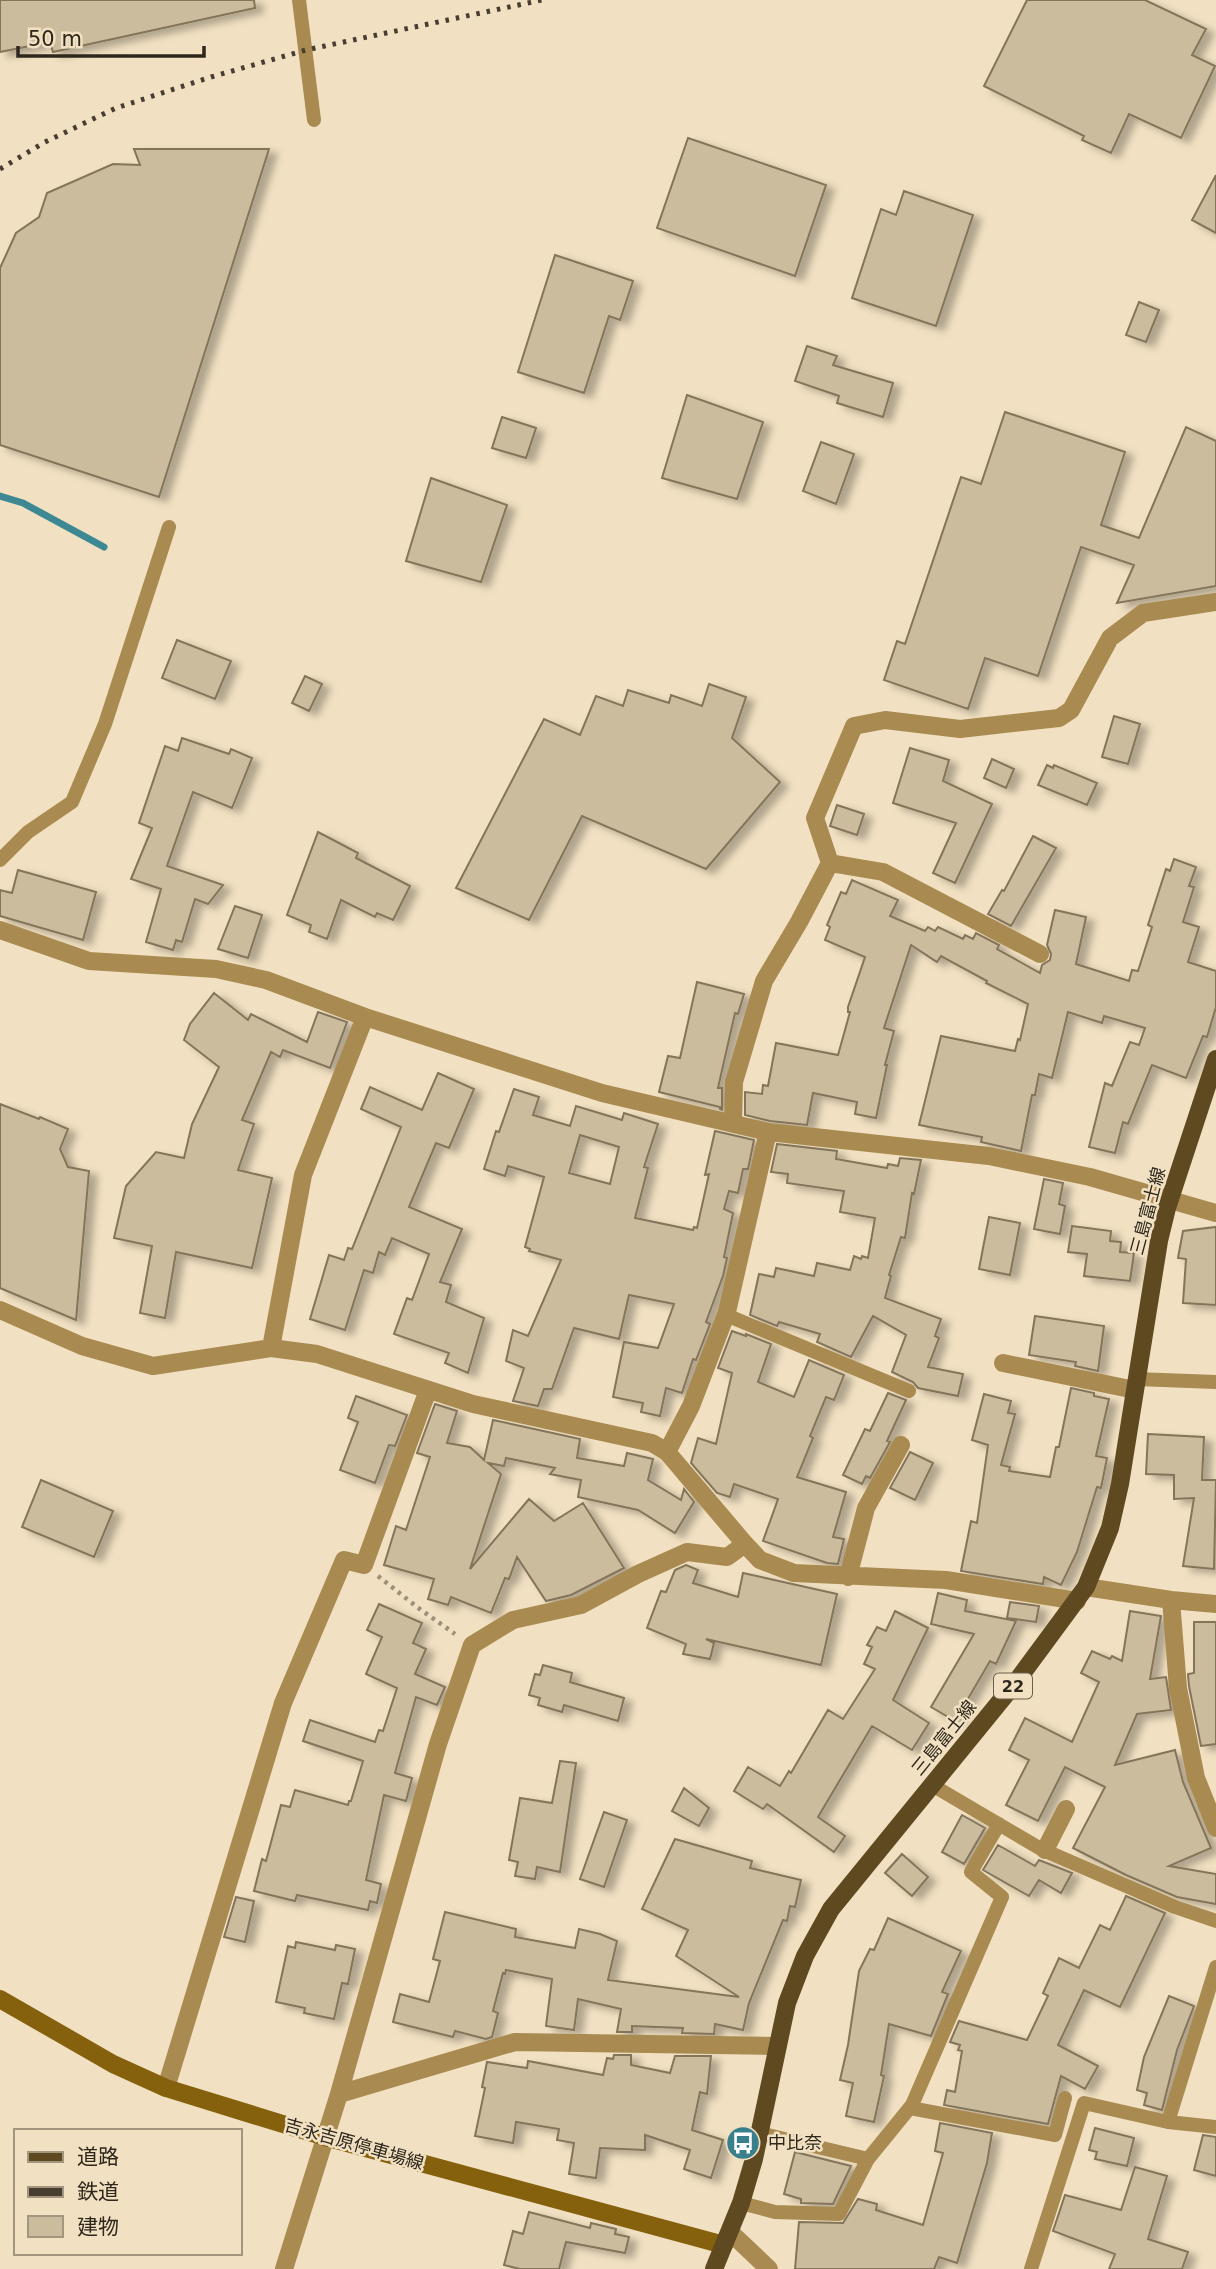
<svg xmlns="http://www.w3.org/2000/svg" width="1216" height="2269" font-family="'DejaVu Sans','Noto Sans JP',sans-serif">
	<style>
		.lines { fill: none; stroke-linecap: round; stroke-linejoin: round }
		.stream { stroke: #3d8893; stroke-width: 7 }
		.building { fill: #ccbc9e; stroke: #84755a; stroke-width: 2; fill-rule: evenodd; filter: url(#shadow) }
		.path { stroke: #9d907a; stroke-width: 4.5; stroke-dasharray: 3.5 5; stroke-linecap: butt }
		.lane { stroke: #a98a51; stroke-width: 14 }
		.street { stroke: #a98a51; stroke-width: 18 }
		.secondary { stroke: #85610d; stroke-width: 18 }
		.primary { stroke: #5e4920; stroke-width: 18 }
		.rail { stroke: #473e31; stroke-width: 5; stroke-dasharray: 3.5 7; stroke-linecap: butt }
		.labels { text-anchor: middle; stroke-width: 5; stroke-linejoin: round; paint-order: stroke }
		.shield { fill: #f1e0c1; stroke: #685e4e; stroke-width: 2 }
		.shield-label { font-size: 16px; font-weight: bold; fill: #2e271c }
		.street-label { font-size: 18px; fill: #2e271c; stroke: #f1e0c1 }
		.poi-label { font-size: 18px; fill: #2e271c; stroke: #f1e0c1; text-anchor: start }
	</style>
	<defs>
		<filter id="shadow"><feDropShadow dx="8" dy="4.5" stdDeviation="3.5" flood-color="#0004"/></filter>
	</defs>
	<rect width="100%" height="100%" fill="#f1e0c1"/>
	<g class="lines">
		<path class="stream" d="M 0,496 L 23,503 L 104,547"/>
	</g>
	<path class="building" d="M 0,0 L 254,0 L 255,8 L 53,52 L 50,42 L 0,52 Z
		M 1027,0 L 1145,0 L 1206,29 L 1192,55 L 1215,66 L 1181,138 L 1129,114 L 1111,153 L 1082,140 L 1084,136 L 984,86 Z
		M 688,138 L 826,185 L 795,276 L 657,228 Z
		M 134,149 L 269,149 L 159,497 L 0,445 L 0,268 L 16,233 L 39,217 L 47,193 L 113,164 L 140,165 Z
		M 1216,175 L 1216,233 L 1192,220 Z
		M 904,191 L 973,215 L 936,326 L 852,298 L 881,209 L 896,215 Z
		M 555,255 L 633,281 L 620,320 L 609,316 L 584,393 L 518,372 Z
		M 1139,302 L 1159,310 L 1146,342 L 1126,335 Z
		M 807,346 L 837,356 L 833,365 L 893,383 L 883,417 L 837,403 L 839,396 L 795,381 Z
		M 687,395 L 763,422 L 737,499 L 662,478 Z
		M 1005,412 L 1125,452 L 1101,525 L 1139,538 L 1186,427 L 1216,441 L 1216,586 L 1117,603 L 1134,565 L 1081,547 L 1038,676 L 985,658 L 968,709 L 884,680 L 897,641 L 905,644 L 961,477 L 981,484 Z
		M 502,417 L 536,428 L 526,458 L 492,448 Z
		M 821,442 L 854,454 L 836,504 L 803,491 Z
		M 431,478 L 507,505 L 481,582 L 406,561 Z
		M 177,640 L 231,661 L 215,699 L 162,678 Z
		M 305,676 L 322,684 L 309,711 L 292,703 Z
		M 709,684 L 746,697 L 732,738 L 780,782 L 706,869 L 582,816 L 529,920 L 456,888 L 544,719 L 580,735 L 596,696 L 623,706 L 628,690 L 669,703 L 671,695 L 702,706 Z
		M 1114,716 L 1140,724 L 1128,764 L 1102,757 Z
		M 182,738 L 229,754 L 231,749 L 252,758 L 232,808 L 193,792 L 167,866 L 223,885 L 208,904 L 195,899 L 182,942 L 176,940 L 173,950 L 146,942 L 161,889 L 131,879 L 152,828 L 139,823 L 165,746 L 178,751 Z
		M 910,748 L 949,760 L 943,781 L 992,804 L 955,883 L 933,873 L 956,823 L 893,803 Z
		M 992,759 L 1014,769 L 1006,788 L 984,778 Z
		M 1047,765 L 1053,768 L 1054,765 L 1097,783 L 1087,805 L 1038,785 Z
		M 837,805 L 864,814 L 857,835 L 830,826 Z
		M 318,832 L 358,853 L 356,858 L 410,886 L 393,920 L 377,913 L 375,917 L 341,900 L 327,939 L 309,932 L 311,925 L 287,915 Z
		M 1033,836 L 1056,848 L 1011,926 L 988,914 L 1002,890 L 1004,891 Z
		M 1174,859 L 1196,867 L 1189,886 L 1194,887 L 1183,922 L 1199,927 L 1188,962 L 1216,971 L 1216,1007 L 1207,1037 L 1203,1036 L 1186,1078 L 1152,1065 L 1128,1124 L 1123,1122 L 1115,1153 L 1089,1147 L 1105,1083 L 1112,1086 L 1130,1042 L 1139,1045 L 1145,1028 L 1104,1016 L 1102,1023 L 1068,1012 L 1052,1078 L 1039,1074 L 1035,1095 L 1032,1095 L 1021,1151 L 981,1142 L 982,1137 L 919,1125 L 941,1036 L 1015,1051 L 1018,1039 L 1020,1040 L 1028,1004 L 986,983 L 987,981 L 941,956 L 937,962 L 911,945 L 884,1028 L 894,1031 L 885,1065 L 887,1065 L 876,1118 L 855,1114 L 857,1102 L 813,1093 L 807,1125 L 770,1121 L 745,1115 L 745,1092 L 762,1094 L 763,1085 L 768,1086 L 776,1043 L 838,1055 L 850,1012 L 848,1012 L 848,1007 L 865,957 L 825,940 L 830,927 L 827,925 L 841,892 L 846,894 L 852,880 L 898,900 L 890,916 L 925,931 L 928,927 L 935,931 L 938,927 L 963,939 L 965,935 L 973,939 L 976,933 L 999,945 L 997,949 L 1040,973 L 1042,965 L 1050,960 L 1051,954 L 1047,945 L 1055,910 L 1086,917 L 1076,964 L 1129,981 L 1132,970 L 1138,971 L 1152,927 L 1148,925 L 1166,869 L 1170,871 Z
		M 18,870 L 96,892 L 83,940 L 0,916 L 0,890 L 12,893 Z
		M 235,906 L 262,915 L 248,958 L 218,949 Z
		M 697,982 L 744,994 L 738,1014 L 735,1013 L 718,1088 L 722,1088 L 722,1110 L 720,1109 L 720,1107 L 659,1092 L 668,1056 L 680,1058 Z
		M 214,993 L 248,1020 L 251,1014 L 307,1042 L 318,1012 L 347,1022 L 330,1068 L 283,1050 L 280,1057 L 271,1052 L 242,1120 L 254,1124 L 238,1170 L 272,1178 L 252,1268 L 176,1252 L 165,1318 L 140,1313 L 152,1246 L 114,1238 L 126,1186 L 156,1152 L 184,1158 L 192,1124 L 219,1067 L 184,1040 L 190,1024 Z
		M 438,1073 L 474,1089 L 449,1148 L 436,1143 L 409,1207 L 462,1229 L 440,1282 L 451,1285 L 446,1302 L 484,1318 L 468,1373 L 445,1363 L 449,1353 L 394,1334 L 407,1298 L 412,1300 L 429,1254 L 392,1238 L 385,1255 L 379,1252 L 373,1273 L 364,1270 L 345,1330 L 310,1319 L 329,1255 L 344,1260 L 348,1248 L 352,1249 L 401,1127 L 361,1109 L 370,1087 L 422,1110 Z
		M 514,1089 L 539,1097 L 533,1115 L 570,1126 L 576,1106 L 622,1120 L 624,1113 L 658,1124 L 644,1167 L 648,1168 L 635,1218 L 693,1230 L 694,1227 L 697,1228 L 709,1174 L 705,1175 L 715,1131 L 754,1140 L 748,1169 L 743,1169 L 738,1193 L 729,1191 L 724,1209 L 733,1213 L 724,1257 L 727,1258 L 723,1276 L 706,1322 L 710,1324 L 696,1360 L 693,1359 L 682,1393 L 666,1388 L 660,1416 L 641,1412 L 643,1403 L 613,1397 L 624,1342 L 658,1348 L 674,1304 L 629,1295 L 619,1339 L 574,1328 L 552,1389 L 544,1389 L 538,1406 L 513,1401 L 524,1368 L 506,1361 L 513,1330 L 528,1336 L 561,1260 L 529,1251 L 530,1249 L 525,1247 L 544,1177 L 508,1166 L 505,1176 L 484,1169 L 496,1131 L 499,1132 ZM 580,1135 L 619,1147 L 610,1184 L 569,1173 Z
		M 0,1104 L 39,1119 L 40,1117 L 68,1129 L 60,1149 L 68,1167 L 89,1171 L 76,1320 L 0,1288 Z
		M 777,1144 L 837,1151 L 836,1159 L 887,1168 L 888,1164 L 898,1166 L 900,1158 L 921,1160 L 914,1194 L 912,1193 L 905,1238 L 901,1237 L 889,1275 L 891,1276 L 885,1298 L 941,1319 L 935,1336 L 939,1338 L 928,1367 L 963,1374 L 958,1396 L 918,1388 L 913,1382 L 892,1372 L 906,1335 L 873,1316 L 851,1357 L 817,1342 L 820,1334 L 779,1322 L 777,1326 L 750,1315 L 759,1274 L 774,1277 L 776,1268 L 814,1276 L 817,1263 L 850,1270 L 854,1256 L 861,1259 L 862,1256 L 868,1258 L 875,1218 L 840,1212 L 844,1191 L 787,1183 L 788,1174 L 771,1172 Z
		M 1044,1179 L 1063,1183 L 1059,1204 L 1065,1206 L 1060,1234 L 1034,1229 Z
		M 989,1217 L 1020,1223 L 1010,1275 L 979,1269 Z
		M 1072,1226 L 1111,1231 L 1110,1241 L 1121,1242 L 1120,1252 L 1134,1253 L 1130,1281 L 1084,1276 L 1087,1254 L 1068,1252 Z
		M 1216,1227 L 1216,1305 L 1183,1303 L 1186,1259 L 1178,1258 L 1183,1231 Z
		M 1035,1316 L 1104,1326 L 1098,1371 L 1075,1366 L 1076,1362 L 1029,1355 Z
		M 732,1331 L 746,1336 L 746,1334 L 771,1344 L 758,1382 L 794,1397 L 809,1360 L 844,1375 L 834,1400 L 826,1397 L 810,1436 L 813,1438 L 797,1477 L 846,1492 L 833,1537 L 844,1539 L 838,1564 L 827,1563 L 763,1541 L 778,1499 L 734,1484 L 730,1497 L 717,1493 L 691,1463 L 698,1438 L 716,1444 L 732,1373 L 718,1368 Z
		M 1071,1388 L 1094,1393 L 1094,1396 L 1109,1399 L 1096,1456 L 1107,1458 L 1101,1488 L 1097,1487 L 1077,1552 L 1061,1585 L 1044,1577 L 1043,1584 L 961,1571 L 971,1521 L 977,1523 L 988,1445 L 972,1440 L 984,1394 L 1011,1401 L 1008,1413 L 1015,1414 L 1001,1465 L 1010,1467 L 1009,1471 L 1050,1477 L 1056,1447 L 1059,1447 Z
		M 888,1393 L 906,1400 L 887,1441 L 890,1442 L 870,1478 L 866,1476 L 862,1484 L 843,1475 L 865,1429 L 870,1431 Z
		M 356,1396 L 407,1415 L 395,1446 L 389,1445 L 375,1483 L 340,1470 L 358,1422 L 348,1418 Z
		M 435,1404 L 457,1411 L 447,1443 L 470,1447 L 484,1460 L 493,1420 L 580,1439 L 577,1458 L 624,1466 L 627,1453 L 653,1459 L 648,1480 L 681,1500 L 684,1489 L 694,1502 L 675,1533 L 638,1510 L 578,1497 L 581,1480 L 550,1474 L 555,1468 L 506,1458 L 504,1466 L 488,1463 L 501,1474 L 470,1569 L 529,1499 L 554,1521 L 583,1503 L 624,1568 L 571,1595 L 546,1601 L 517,1557 L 509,1579 L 505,1578 L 491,1613 L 451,1597 L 448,1605 L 428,1599 L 434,1579 L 384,1565 L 396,1526 L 406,1530 L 430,1457 L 417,1453 Z
		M 1148,1434 L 1204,1437 L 1202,1480 L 1216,1480 L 1214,1569 L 1183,1566 L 1194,1498 L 1174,1499 L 1174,1475 L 1146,1474 Z
		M 910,1452 L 933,1463 L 915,1500 L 890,1488 Z
		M 41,1480 L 113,1511 L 94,1557 L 22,1527 Z
		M 686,1565 L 698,1570 L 693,1583 L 738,1597 L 743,1573 L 837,1594 L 821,1665 L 706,1639 L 714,1643 L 710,1659 L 683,1654 L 686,1644 L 647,1628 L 661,1591 L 666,1592 L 675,1570 Z
		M 938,1593 L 967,1600 L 965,1611 L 1016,1621 L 996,1664 L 990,1661 L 955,1721 L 931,1707 L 974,1634 L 931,1624 Z
		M 1010,1602 L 1039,1606 L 1036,1622 L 1007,1618 Z
		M 379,1604 L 422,1623 L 413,1643 L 426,1649 L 415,1674 L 445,1687 L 437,1705 L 416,1697 L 395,1773 L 412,1778 L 406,1801 L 384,1795 L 366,1880 L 381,1884 L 377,1903 L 370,1901 L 368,1910 L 297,1895 L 295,1901 L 254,1891 L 262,1859 L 266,1861 L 281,1805 L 290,1807 L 295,1790 L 348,1805 L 349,1801 L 351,1801 L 363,1761 L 303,1741 L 310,1720 L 375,1742 L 379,1730 L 383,1731 L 397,1688 L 366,1674 L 382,1637 L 367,1630 Z
		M 895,1611 L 928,1628 L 893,1700 L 929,1723 L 912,1750 L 872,1726 L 818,1817 L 845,1836 L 834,1852 L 767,1804 L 763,1809 L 734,1791 L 748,1767 L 780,1786 L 789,1771 L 791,1773 L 828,1710 L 843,1719 L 875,1669 L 864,1664 L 872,1647 L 867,1645 L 877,1627 L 886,1631 Z
		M 1130,1611 L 1161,1616 L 1150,1679 L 1166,1677 L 1171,1710 L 1137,1714 L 1115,1765 L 1175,1750 L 1183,1782 L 1211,1848 L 1169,1866 L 1216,1874 L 1216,1904 L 1177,1897 L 1126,1875 L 1073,1848 L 1105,1787 L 1065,1767 L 1038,1821 L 1006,1805 L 1029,1760 L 1009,1750 L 1025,1718 L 1072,1742 L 1099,1682 L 1081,1673 L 1092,1651 L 1110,1659 L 1112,1656 L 1122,1661 Z
		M 1194,1622 L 1216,1622 L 1216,1744 L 1201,1746 L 1189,1686 L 1188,1674 L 1194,1673 Z
		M 543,1665 L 572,1673 L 570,1682 L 624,1698 L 618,1721 L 564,1705 L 562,1712 L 538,1705 L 540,1698 L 529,1695 L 535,1674 L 540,1675 Z
		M 560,1761 L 576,1763 L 560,1872 L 537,1867 L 535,1879 L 515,1876 L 518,1862 L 509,1860 L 520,1798 L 552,1803 Z
		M 684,1788 L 709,1808 L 699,1826 L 672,1811 Z
		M 604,1812 L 627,1820 L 604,1887 L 580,1879 Z
		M 962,1815 L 985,1828 L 964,1864 L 942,1852 Z
		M 675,1839 L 752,1861 L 750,1868 L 801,1880 L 795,1907 L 790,1906 L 787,1921 L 783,1920 L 749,2003 L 743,2030 L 715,2024 L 714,2034 L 682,2033 L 683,2028 L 632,2026 L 632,2032 L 617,2032 L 621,2009 L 578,1999 L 574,2030 L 546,2026 L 552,1979 L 506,1970 L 505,1974 L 503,1973 L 493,2011 L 498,2013 L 492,2037 L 486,2039 L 455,2031 L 453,2037 L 393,2022 L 400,1994 L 429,2002 L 440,1961 L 433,1959 L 445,1912 L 516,1929 L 515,1937 L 575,1948 L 579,1929 L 600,1934 L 617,1941 L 608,1980 L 739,1997 L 676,1956 L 688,1930 L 642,1909 Z
		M 998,1845 L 1035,1866 L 1039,1860 L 1072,1873 L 1061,1893 L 1039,1880 L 1029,1896 L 983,1870 Z
		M 902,1854 L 928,1877 L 912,1896 L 885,1873 Z
		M 1126,1896 L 1165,1913 L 1120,2007 L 1084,1990 L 1058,2045 L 1098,2066 L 1085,2089 L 1061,2076 L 1048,2124 L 944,2105 L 947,2090 L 955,2092 L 962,2051 L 958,2050 L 960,2045 L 950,2042 L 959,2021 L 1027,2040 L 1048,1996 L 1043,1993 L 1059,1958 L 1079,1968 L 1100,1925 L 1110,1930 Z
		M 236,1897 L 254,1901 L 245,1942 L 224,1937 Z
		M 888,1918 L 961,1951 L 942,1992 L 948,1994 L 931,2036 L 889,2024 L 881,2075 L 884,2076 L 874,2122 L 846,2116 L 853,2083 L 840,2080 L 848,2045 L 859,1971 L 870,1949 L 874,1950 Z
		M 296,1942 L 335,1950 L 336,1945 L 355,1949 L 348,1984 L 342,1983 L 334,2019 L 304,2013 L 305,2008 L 276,2002 L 288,1946 L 295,1948 Z
		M 1169,1996 L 1194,2006 L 1177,2050 L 1162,2110 L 1144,2105 L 1147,2093 L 1137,2090 L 1144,2057 Z
		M 614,2055 L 631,2055 L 631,2065 L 670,2073 L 675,2056 L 711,2056 L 707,2094 L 700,2092 L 692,2130 L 723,2140 L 711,2178 L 684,2169 L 690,2150 L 645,2135 L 645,2150 L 600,2148 L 596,2178 L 569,2174 L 574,2143 L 557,2140 L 559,2129 L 516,2122 L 513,2143 L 475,2136 L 485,2088 L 482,2087 L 487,2062 L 527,2068 L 528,2061 L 603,2075 L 607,2058 L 613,2059 Z
		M 940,2123 L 992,2133 L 987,2163 L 957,2263 L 939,2257 L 934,2269 L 795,2269 L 799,2222 L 843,2223 L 858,2199 L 877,2204 L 876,2210 L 923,2225 L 943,2153 L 935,2151 Z
		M 1095,2128 L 1134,2138 L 1127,2166 L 1095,2159 L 1097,2152 L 1089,2150 Z
		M 1203,2135 L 1216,2137 L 1216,2176 L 1194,2170 Z
		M 795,2152 L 851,2166 L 833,2204 L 801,2203 L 801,2199 L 784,2194 Z
		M 1135,2167 L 1167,2176 L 1148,2239 L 1188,2252 L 1182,2269 L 1109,2269 L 1115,2254 L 1053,2231 L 1065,2195 L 1121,2210 Z
		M 529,2212 L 590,2228 L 591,2223 L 616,2229 L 615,2234 L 629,2237 L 625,2253 L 566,2242 L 559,2269 L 520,2269 L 504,2265 L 513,2231 L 523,2234 Z"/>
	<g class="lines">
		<path class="path" d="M 378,1576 L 417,1607 L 455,1634"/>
		<path class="lane" d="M 299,0 L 314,120
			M 0,860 L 28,832 L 72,802 L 105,724 L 169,527
			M 726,1315 L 909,1391
			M 1136,1379 L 1216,1382
			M 932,1785 L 1041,1849 L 1175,1907 L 1216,1921
			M 910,2108 L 1055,2135 L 1065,2098
			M 1168,2122 L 1216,1967
			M 759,2133 L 868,2159
			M 741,2203 L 775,2212 L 839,2214 L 868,2159 L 912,2105 L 1002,1897 L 971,1872 L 999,1824
			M 1031,2269 L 1084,2103 L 1168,2122 L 1216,2127"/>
		<path class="street" d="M 830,863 L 883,872 L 1040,954
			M 0,930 L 89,961 L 216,969 L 266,980 L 365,1017 L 602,1093 L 768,1132 L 989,1156 L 1090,1177 L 1216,1213
			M 733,1124 L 734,1082 L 764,981 L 799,922 L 830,863 L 815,818 L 854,726 L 885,720 L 960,729 L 1059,718 L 1071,710 L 1110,638 L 1143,613 L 1216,602
			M 0,1310 L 82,1346 L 153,1366 L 271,1348 L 317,1354 L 473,1404 L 652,1443 L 667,1452 L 745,1544 L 760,1560 L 794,1573 L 946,1580 L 1077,1601
			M 271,1348 L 303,1175 L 365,1017
			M 1003,1363 L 1135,1390
			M 667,1452 L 691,1406 L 727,1312 L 768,1132
			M 848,1577 L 866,1508 L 901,1445
			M 1086,1587 L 1171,1600 L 1216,1604
			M 1171,1600 L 1178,1688 L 1196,1778 L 1216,1828
			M 1045,1850 L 1066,1809
			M 166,2088 L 283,1703 L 344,1560 L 364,1565 L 428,1390
			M 339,2094 L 515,2042 L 777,2046
			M 730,2232 L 769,2269
			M 284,2269 L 339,2094 L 438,1744 L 472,1645 L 513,1620 L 581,1605 L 638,1574 L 687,1552 L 727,1557 L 745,1544"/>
		<path class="secondary" d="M 0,1999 L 113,2064 L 166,2088 L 325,2137 L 724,2245"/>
		<path class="primary" d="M 714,2269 L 741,2203 L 754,2159 L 787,2003 L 805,1956 L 831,1909 L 1016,1682 L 1086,1587 L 1110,1528 L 1120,1484 L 1159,1241 L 1167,1208 L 1216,1059"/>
		<path class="rail" d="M 0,169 L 45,142 L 116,108 L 211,77 L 306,50 L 542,0"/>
	</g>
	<defs>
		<g id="bus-disc" transform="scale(1.75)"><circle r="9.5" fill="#3a7f8c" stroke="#f1e0c1"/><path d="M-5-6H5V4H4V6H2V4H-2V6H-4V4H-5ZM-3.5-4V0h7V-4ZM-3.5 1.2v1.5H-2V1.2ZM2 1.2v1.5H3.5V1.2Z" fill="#fff"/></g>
	</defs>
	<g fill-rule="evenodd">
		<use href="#bus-disc" x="743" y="2143"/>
	</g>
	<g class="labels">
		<rect class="shield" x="994" y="1673.5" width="38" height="25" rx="5"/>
		<g class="shield-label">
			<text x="1013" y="1692">22</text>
		</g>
		<g class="street-label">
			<text transform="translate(1148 1211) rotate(-75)" y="6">三島富士線</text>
			<text transform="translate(944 1738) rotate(-51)" y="6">三島富士線</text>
			<text transform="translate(354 2144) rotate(16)" y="6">吉永吉原停車場線</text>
		</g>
		<g class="poi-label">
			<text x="768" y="2149">中比奈</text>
		</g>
	</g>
	<rect x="14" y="2129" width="228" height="126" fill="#f1e0c1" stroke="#a3967f" stroke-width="2"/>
	<rect x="28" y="2152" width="35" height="10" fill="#5e4920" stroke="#a3967f" stroke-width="2"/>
	<text x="77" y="2164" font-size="21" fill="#2e271c">道路</text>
	<rect x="28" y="2187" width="35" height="10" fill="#473e31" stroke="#a3967f" stroke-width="2"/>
	<text x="77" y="2199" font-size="21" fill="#2e271c">鉄道</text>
	<rect x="28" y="2216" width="35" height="21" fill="#ccbc9e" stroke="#a3967f" stroke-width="2"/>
	<text x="77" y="2234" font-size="21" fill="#2e271c">建物</text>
	<path d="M18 46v10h186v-10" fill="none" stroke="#2e271c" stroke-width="3.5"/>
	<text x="28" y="46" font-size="21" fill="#2e271c" stroke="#f1e0c1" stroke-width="5" paint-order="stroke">50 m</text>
</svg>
